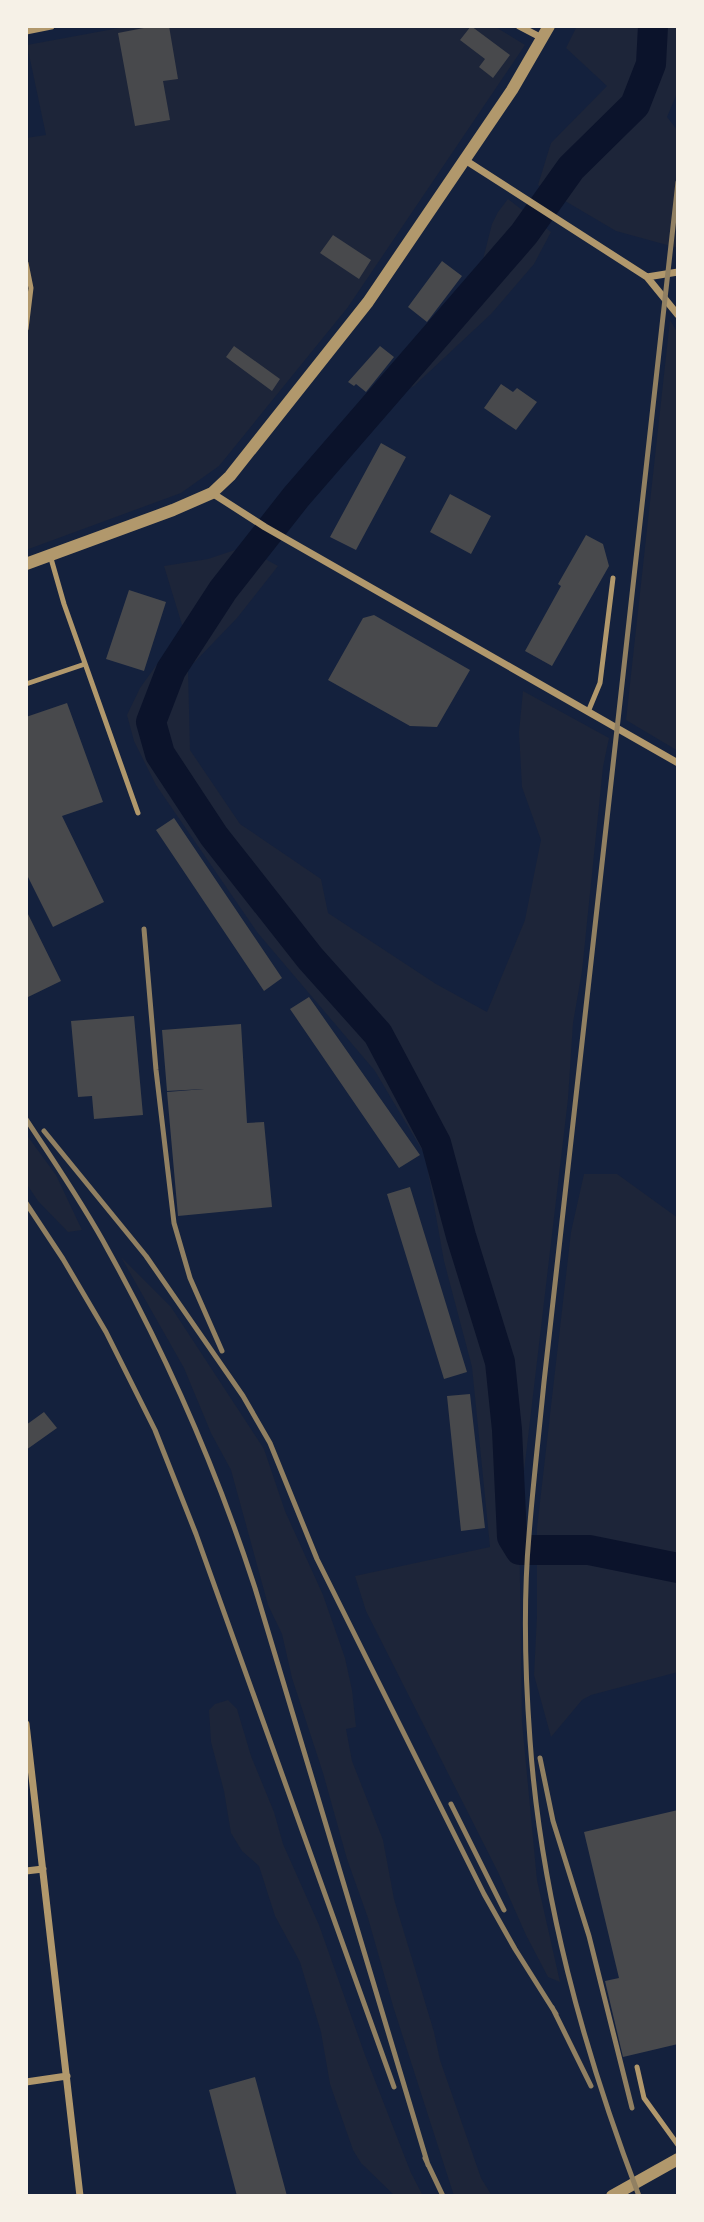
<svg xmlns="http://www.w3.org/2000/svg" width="704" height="2222" font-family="'DM Sans',sans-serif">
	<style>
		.green { fill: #1d2539 }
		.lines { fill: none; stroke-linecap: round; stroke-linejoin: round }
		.river { stroke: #0b132b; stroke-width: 30 }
		.building { fill: #48494c }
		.service { stroke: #b1986c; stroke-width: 5 }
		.minor { stroke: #b1986c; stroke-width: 7 }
		.tertiary { stroke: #b1986c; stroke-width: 12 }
		.rail { stroke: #918062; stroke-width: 5 }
	</style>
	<rect width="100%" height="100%" fill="#14213d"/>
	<path class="green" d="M 130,26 L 494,26 L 525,45 L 348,307 L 219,466 L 181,493 L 26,550 L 26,138 L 46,135 L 27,45 Z
		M 577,26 L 678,26 L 678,91 L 667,117 L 678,131 L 678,248 L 616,231 L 538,185 L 551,143 L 607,86 L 566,48 Z
		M 508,199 L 551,232 L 534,264 L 491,314 L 414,386 L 399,394 L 388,395 L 387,387 L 417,351 L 482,263 L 492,224 L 498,212 Z
		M 670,320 L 676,330 L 678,339 L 678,751 L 626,720 Z
		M 238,549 L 256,554 L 278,566 L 237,618 L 188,669 L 190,750 L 240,824 L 321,879 L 328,913 L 436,984 L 487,1012 L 525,920 L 541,840 L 522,787 L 519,732 L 523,691 L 609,738 L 603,767 L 582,971 L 573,1023 L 568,1099 L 519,1514 L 522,1722 L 537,1880 L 560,1982 L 548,1977 L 526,1935 L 498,1872 L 366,1611 L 355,1576 L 490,1547 L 472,1367 L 444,1261 L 425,1155 L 375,1071 L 257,932 L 156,785 L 134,741 L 127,715 L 140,688 L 183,628 L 164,566 L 208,559 Z
		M 26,1134 L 56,1175 L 82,1230 L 68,1232 L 38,1201 L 26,1183 Z
		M 584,1174 L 617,1174 L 678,1218 L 678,1672 L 591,1695 L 582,1700 L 551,1737 L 534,1675 L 537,1616 L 537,1528 L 571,1232 Z
		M 121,1257 L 171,1307 L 264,1449 L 285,1511 L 323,1595 L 345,1658 L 352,1690 L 356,1727 L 346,1729 L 352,1761 L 383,1840 L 394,1899 L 434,2032 L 440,2060 L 481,2178 L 492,2196 L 454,2196 L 393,2006 L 368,1918 L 347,1859 L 323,1773 L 292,1678 L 282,1634 L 268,1605 L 231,1470 L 211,1433 L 184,1368 Z
		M 228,1700 L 237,1709 L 251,1756 L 274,1812 L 283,1844 L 319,1925 L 365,2055 L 411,2173 L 423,2196 L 395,2196 L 361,2163 L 353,2150 L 330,2084 L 321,2032 L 300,1962 L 275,1916 L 259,1866 L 242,1851 L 231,1833 L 224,1791 L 211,1742 L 209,1710 L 215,1704 Z"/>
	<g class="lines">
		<path class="river" d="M 653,26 L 651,64 L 635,105 L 571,168 L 524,234 L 296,497 L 223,590 L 171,670 L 151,722 L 160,754 L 214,836 L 310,958 L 378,1034 L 436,1143 L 461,1236 L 500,1362 L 507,1430 L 512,1537 L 520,1550 L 589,1550 L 678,1568"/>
	</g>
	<path class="building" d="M 154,26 L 169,26 L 178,79 L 163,81 L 170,120 L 135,126 L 118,33 Z
		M 471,26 L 510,55 L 493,78 L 479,67 L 485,59 L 460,40 Z
		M 333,235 L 371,260 L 359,279 L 320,253 Z
		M 442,261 L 462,276 L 427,322 L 408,307 Z
		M 234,346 L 280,379 L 272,391 L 226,357 Z
		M 380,346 L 394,357 L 366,392 L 356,384 L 354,386 L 348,382 Z
		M 501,384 L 513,392 L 517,388 L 537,402 L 516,430 L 484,408 Z
		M 381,443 L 406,457 L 356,550 L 330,537 Z
		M 450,494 L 491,516 L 471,554 L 430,532 Z
		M 586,535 L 603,544 L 609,566 L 552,666 L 525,651 L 561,586 L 558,584 Z
		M 129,590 L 166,602 L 144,671 L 106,659 Z
		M 374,615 L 470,670 L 437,727 L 410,726 L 328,680 L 363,618 Z
		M 67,703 L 103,802 L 62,816 L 104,902 L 53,927 L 26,873 L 26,717 Z
		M 174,818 L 282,978 L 264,991 L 156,830 Z
		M 26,910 L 61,981 L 26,998 Z
		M 309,997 L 420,1155 L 399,1168 L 290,1009 Z
		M 134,1016 L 143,1115 L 94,1119 L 92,1096 L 78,1097 L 71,1021 Z
		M 241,1024 L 247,1123 L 264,1122 L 272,1207 L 178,1216 L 167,1092 L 204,1089 L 167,1091 L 162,1030 Z
		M 410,1187 L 467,1372 L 444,1379 L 387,1194 Z
		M 470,1394 L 485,1528 L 461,1531 L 447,1396 Z
		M 44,1412 L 57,1428 L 26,1450 L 26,1425 Z
		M 678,1810 L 678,2044 L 623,2057 L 605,1981 L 619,1978 L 584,1832 Z
		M 255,2077 L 287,2196 L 237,2196 L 209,2090 Z"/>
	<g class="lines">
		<path class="service" d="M 26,263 L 31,288 L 26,329
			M 50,555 L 64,604 L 138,813
			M 26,684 L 85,664
			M 588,712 L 600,683 L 613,578
			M 637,2067 L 644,2098 L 678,2145"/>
		<path class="minor" d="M 519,26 L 542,38
			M 26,31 L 51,26
			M 465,160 L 647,277 L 678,272
			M 647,277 L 678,315
			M 212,493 L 265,527 L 678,763
			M 26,1724 L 80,2196
			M 26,1871 L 43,1869
			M 26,2082 L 67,2076"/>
		<path class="tertiary" d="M 26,564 L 173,510 L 212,493 L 230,476 L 368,302 L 512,90 L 549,26
			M 612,2196 L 678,2159"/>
		<path class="rail" d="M 144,929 L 156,1070 L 174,1223 L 190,1278 L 222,1351
			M 26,1119 C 54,1162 84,1205 108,1250 C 168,1358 217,1471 255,1588 L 428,2165
			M 44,1131 L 146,1256 L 243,1396 L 270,1443 L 317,1559 L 484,1894 L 515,1949 L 556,2014
			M 26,1203 L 63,1259 L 106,1332 L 155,1430 L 196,1534 L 394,2087
			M 540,1758 L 553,1821 L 589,1936 L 632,2108
			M 451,1804 L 504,1910
			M 552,2007 L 591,2086
			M 425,2158 L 443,2196
			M 639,2196 C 583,2049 541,1897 530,1740 C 525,1672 523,1603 529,1535 C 533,1484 539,1433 544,1382 C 557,1260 571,1138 585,1016 C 616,738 647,460 678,182"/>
	</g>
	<rect width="704" height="2222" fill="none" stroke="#f6f1e7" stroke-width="56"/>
</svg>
